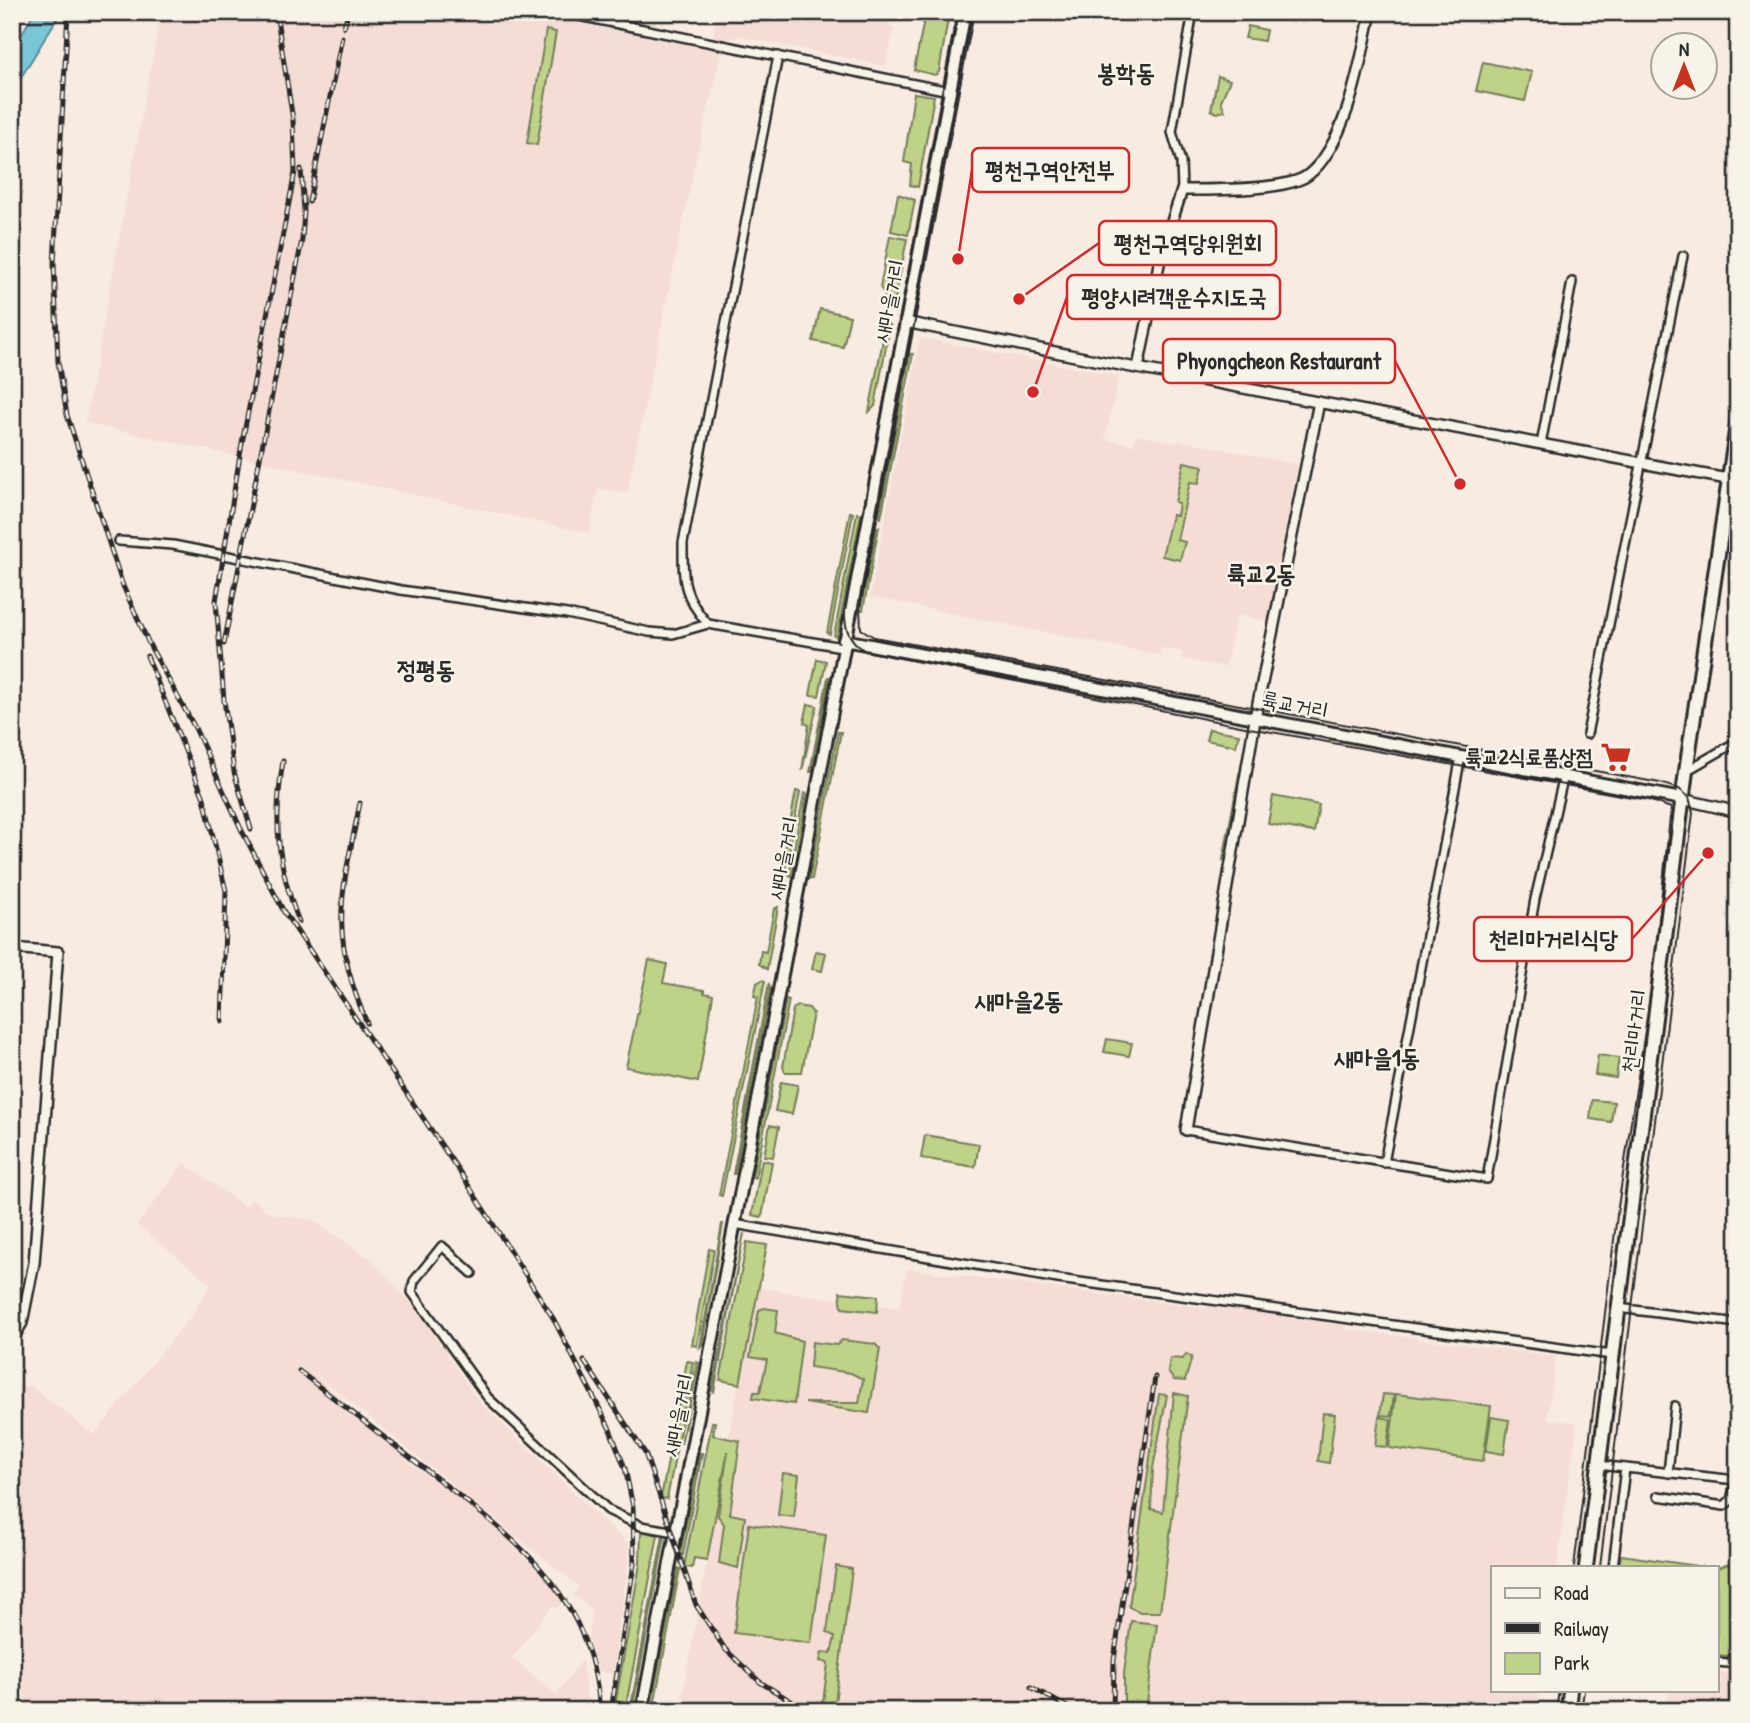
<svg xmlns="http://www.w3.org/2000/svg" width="1750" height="1723" font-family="'Patrick Hand','Poor Story',sans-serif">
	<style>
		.built { fill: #f5ddd6 }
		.green { fill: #bed288; stroke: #747e5a; stroke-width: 2 }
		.water { fill: #79c6d8; stroke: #5a8893; stroke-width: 2 }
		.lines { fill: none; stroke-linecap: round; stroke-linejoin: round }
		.minor-casing { stroke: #2b2b2b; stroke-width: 12 }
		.tertiary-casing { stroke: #2b2b2b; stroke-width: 14 }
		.secondary-casing { stroke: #2b2b2b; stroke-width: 16 }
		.trunk-casing { stroke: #2b2b2b; stroke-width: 18 }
		.minor { stroke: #f7f3e8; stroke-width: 7 }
		.tertiary { stroke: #f7f3e8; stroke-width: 9 }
		.secondary { stroke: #f7f3e8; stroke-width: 10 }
		.trunk { stroke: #f7f3e8; stroke-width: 12 }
		.tram { stroke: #2b2b2b; stroke-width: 2 }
		.rail-casing { stroke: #2b2b2b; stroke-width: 5 }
		.rail { stroke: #f7f3e8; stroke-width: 2.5; stroke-dasharray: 8; stroke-linecap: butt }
		.labels { text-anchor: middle; stroke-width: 5; stroke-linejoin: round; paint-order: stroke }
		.street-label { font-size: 21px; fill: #2b2b2b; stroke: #f7f3e8 }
		.poi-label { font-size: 21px; font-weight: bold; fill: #2b2b2b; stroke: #f7f3e8; text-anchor: end }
		.quarter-label { font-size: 24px; font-weight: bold; fill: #2b2b2b; stroke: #f7f3e8 }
		.leader { fill: none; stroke: #d62828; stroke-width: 2.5 }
		.callout-dot { fill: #d62828; stroke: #f7f3e8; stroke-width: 2.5 }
		.callout { fill: #f7f3e8; stroke: #d62828; stroke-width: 2.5 }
		.callout-label { font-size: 23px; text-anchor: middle; font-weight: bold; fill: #2b2b2b }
	</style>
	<rect width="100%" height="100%" fill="#f8ebe1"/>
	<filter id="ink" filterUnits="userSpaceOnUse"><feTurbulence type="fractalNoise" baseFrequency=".0143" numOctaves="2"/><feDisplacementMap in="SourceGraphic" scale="14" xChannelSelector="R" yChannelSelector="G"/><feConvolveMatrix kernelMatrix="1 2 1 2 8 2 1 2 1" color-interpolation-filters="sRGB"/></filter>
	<g filter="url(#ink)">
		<path class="built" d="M 161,12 L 448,12 L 493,24 L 522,12 L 722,51 L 695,163 L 627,493 L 598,488 L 589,533 L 85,423 Z
			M 717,12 L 892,12 L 889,26 L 894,29 L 886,66 L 738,36 L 728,40 L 713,37 Z
			M 920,338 L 1119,376 L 1105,439 L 1134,445 L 1137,435 L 1178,443 L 1179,440 L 1298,465 L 1268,621 L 1237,615 L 1225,667 L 1181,659 L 1182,652 L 1161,648 L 1159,655 L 870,597 Z
			M 184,1163 L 245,1207 L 252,1199 L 272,1214 L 312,1220 L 371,1259 L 418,1311 L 479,1402 L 630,1546 L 613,1674 L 598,1671 L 588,1639 L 592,1610 L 573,1595 L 579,1587 L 308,1368 L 410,1463 L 492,1523 L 557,1591 L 564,1601 L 556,1609 L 552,1606 L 512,1658 L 556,1694 L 582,1660 L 589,1711 L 40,1711 L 12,1690 L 12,1377 L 27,1388 L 30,1385 L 94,1435 L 192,1315 L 211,1284 L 137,1225 Z
			M 907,1269 L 1208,1308 L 1210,1302 L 1300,1314 L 1347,1325 L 1346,1329 L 1556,1356 L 1547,1419 L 1577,1423 L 1557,1567 L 1493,1567 L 1493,1690 L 1540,1690 L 1537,1711 L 680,1711 L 743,1358 L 760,1288 L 899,1308 Z
			M 1717,1671 L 1738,1674 L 1738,1711 L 1665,1711 L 1669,1690 L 1717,1690 Z"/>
		<path class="green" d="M 925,15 L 948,19 L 939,72 L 935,75 L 914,70 Z
			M 1248,26 L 1266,30 L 1264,41 L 1245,38 Z
			M 546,30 L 556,32 L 537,145 L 527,143 Z
			M 1483,62 L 1532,72 L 1525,101 L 1476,91 Z
			M 1218,76 L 1230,80 L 1221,101 L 1225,111 L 1217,113 L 1211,110 Z
			M 914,93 L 934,96 L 918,187 L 910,185 L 912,164 L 904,162 Z
			M 898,194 L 915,200 L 908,235 L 891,231 Z
			M 890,236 L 907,239 L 893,310 L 880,287 Z
			M 820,309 L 850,316 L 843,347 L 813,341 Z
			M 886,324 L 890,325 L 875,406 L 869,412 Z
			M 910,354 L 913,354 L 881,518 L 879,517 Z
			M 1184,462 L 1203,466 L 1199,483 L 1190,482 L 1177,540 L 1185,542 L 1180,560 L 1162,556 L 1172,515 L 1177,516 L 1179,504 L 1175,502 Z
			M 850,512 L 853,513 L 830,634 L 827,633 Z
			M 857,513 L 861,514 L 837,637 L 834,636 Z
			M 877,527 L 879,527 L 863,610 L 860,610 Z
			M 817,659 L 826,661 L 819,696 L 810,695 Z
			M 828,677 L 830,677 L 812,772 L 810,772 Z
			M 808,704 L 817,706 L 802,771 L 809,725 L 804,723 Z
			M 1209,729 L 1239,734 L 1236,746 L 1206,740 Z
			M 838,732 L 841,732 L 812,879 L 809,879 Z
			M 1239,774 L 1243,778 L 1227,858 L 1223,860 Z
			M 796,791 L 800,792 L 783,882 L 779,882 Z
			M 804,793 L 807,794 L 792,876 L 789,875 Z
			M 1273,796 L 1319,805 L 1314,832 L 1268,824 Z
			M 778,907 L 767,969 L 759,964 L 761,951 L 766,952 L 774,909 Z
			M 816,951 L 826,953 L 822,971 L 812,969 Z
			M 649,960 L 667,964 L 663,983 L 704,990 L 704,993 L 713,995 L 698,1082 L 626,1067 Z
			M 762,980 L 765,981 L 722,1196 L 719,1195 L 758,997 L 754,996 L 757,983 Z
			M 769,983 L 770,990 L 735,1174 L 733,1174 Z
			M 786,999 L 789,1000 L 755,1178 L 752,1177 Z
			M 797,1006 L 809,1008 L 813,1013 L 802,1072 L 785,1072 L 783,1067 L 793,1009 Z
			M 1107,1039 L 1132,1043 L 1129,1056 L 1104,1052 Z
			M 1598,1055 L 1619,1058 L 1616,1078 L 1595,1075 Z
			M 781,1082 L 798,1085 L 792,1114 L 775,1111 Z
			M 1592,1100 L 1614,1102 L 1611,1122 L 1590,1119 Z
			M 770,1125 L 779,1127 L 773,1157 L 764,1156 Z
			M 925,1135 L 979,1144 L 975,1167 L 921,1158 Z
			M 762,1160 L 772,1162 L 762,1217 L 752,1215 Z
			M 723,1224 L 702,1345 L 700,1347 L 722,1224 Z
			M 744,1233 L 714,1392 L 712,1391 Z
			M 747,1242 L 767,1245 L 740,1384 L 720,1380 Z
			M 709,1249 L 714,1250 L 697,1346 L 692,1345 Z
			M 840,1292 L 878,1296 L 877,1312 L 842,1308 Z
			M 764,1308 L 778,1310 L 775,1333 L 802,1341 L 794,1404 L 753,1398 L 754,1392 L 760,1392 L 767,1360 L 750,1357 L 759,1310 Z
			M 842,1340 L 875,1344 L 880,1349 L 869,1413 L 805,1403 L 859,1403 L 863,1379 L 851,1373 L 810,1367 L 812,1342 L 837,1345 Z
			M 1186,1354 L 1192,1357 L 1185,1381 L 1174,1380 L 1168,1372 L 1170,1358 L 1183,1359 Z
			M 687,1361 L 693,1362 L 667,1499 L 661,1498 Z
			M 696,1362 L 699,1363 L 681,1444 Z
			M 1174,1393 L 1188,1396 L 1160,1612 L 1140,1612 L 1129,1607 L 1159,1394 L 1167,1395 L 1153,1468 L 1151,1509 L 1163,1512 Z
			M 1383,1394 L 1394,1395 L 1391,1416 L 1380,1415 Z
			M 1396,1394 L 1491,1406 L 1483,1461 L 1389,1448 Z
			M 1323,1413 L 1335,1414 L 1329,1463 L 1318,1461 Z
			M 1379,1417 L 1391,1419 L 1387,1447 L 1375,1446 Z
			M 1491,1417 L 1509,1420 L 1504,1454 L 1486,1451 Z
			M 712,1422 L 715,1422 L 713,1435 L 740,1441 L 730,1514 L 745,1517 L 738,1568 L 719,1563 L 724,1524 L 718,1516 L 728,1451 L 707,1560 L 694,1558 L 692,1568 L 684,1567 Z
			M 700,1453 L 702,1453 L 683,1555 L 680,1555 Z
			M 783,1473 L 799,1475 L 794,1517 L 778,1515 Z
			M 749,1524 L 826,1535 L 811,1643 L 734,1633 Z
			M 641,1531 L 658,1535 L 625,1711 L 614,1711 L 640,1564 Z
			M 663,1536 L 665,1536 L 632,1711 L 630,1711 Z
			M 1621,1555 L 1704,1567 L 1619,1567 Z
			M 1738,1561 L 1738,1657 L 1717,1655 L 1717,1568 Z
			M 836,1566 L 852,1569 L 834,1711 L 821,1711 L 814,1706 L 823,1702 L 828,1663 L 820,1661 L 822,1652 L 831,1653 L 835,1637 L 827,1632 Z
			M 678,1568 L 680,1569 L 653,1711 L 650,1711 Z
			M 1131,1621 L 1157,1624 L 1146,1711 L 1124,1711 L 1124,1673 Z"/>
		<path class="water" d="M 34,12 L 61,12 L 12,92 L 12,52 Z"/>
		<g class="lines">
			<g class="minor-casing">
				<path id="minor" d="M 559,12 L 949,91
					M 471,13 L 481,12
					M 1182,190 L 1181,162 L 1172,132 L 1193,12
					M 1541,444 L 1572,282
					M 119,541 L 173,545 L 401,590 L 567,614 L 649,632 L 673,634 L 708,624 L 842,647
					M 708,624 C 682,595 683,580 683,543 L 778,56
					M 1587,734 L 1683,256
					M 1686,771 L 1738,741
					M 1186,1130 L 1487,1179 L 1535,899 L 1564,775
					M 1384,1163 L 1461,756
					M 734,1224 L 1058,1279 L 1612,1355
					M 472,1273 L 442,1246 L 414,1281 L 412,1292 L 488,1398 L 608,1510 L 641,1526 L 676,1532
					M 1618,1308 L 1738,1323
					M 1598,1465 L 1736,1480
					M 1668,1473 L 1675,1406
					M 1658,1496 L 1724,1506 L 1731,1500 L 1738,1472
					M 1613,1567 L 1625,1468
					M 1717,1662 L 1738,1664"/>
			</g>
			<g class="tertiary-casing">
				<path id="tertiary" d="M 905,322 L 1110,363 L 1738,481
					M 1138,368 L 1160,259 L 1182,190 C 1210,190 1287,191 1308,175 C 1347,145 1361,58 1371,12
					M 1682,799 L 1738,812
					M 12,948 L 58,952 L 34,1263 L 22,1323 L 12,1340
					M 1186,1130 L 1257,708 L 1319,402"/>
			</g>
			<g class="secondary-casing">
				<path id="secondary" d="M 844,640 L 1682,799
					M 642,1711 L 965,12"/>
			</g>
			<g class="trunk-casing">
				<path id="trunk" d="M 1586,1567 L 1686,771 L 1738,418
					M 1568,1711 L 1570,1690"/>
			</g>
			<use href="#minor" class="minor"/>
			<use href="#tertiary" class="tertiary"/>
			<use href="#secondary" class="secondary"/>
			<use href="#trunk" class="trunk"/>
			<path class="tram" d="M 957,12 L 845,608 C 844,627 848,640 865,651 L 1255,729 L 1648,800 L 1671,808 L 1652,985 L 1618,1207 L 1574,1567
				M 974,12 L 860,608 L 861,629 L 874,637 L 1660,783 L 1679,789 L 1689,797 L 1693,813 L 1600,1567
				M 1556,1711 L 1559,1690
				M 1581,1711 L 1584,1690"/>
			<g class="rail-casing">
				<path id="rail" d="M 68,12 L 54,263 L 58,362 L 67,415 L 123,586 L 150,646 L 195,728 L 241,829 L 284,912 L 465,1180 L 553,1318 L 609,1427 L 625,1468 L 633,1507 L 634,1564 L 611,1711
					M 344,27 L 348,12
					M 309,202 L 342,37
					M 224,644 L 302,240 L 304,211 L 301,169
					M 147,656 L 204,798 L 226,891 L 222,1022
					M 283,761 C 273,822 277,864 299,922
					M 360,803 C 341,896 328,933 367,1023
					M 251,829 L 234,772 L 224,700 L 216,601 L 242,443 L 295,172 L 293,120 L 276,12
					M 584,1361 L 645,1453 L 696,1605 L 725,1649 L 760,1682 L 807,1711
					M 299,1371 C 342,1405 386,1439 430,1473 C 515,1539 592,1593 600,1711
					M 1031,1687 L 1074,1711
					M 1113,1711 L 1114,1660 L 1155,1377"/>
			</g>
			<use href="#rail" class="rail"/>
		</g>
	</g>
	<defs>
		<g id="supermarket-bare" transform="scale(2.415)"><path d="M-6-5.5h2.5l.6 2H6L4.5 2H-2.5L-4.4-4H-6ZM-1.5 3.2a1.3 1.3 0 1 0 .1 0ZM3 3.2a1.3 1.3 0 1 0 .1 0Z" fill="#c8321e" stroke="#f7f3e8" stroke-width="2.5" paint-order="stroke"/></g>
	</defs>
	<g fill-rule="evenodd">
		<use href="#supermarket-bare" x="1616" y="757"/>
	</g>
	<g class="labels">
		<g class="street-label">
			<text transform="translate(889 301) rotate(-79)" y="7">새마을거리</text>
			<text transform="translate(1295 705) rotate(11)" y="7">륙교거리</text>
			<text transform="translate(783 858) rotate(-79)" y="7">새마을거리</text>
			<text transform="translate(1634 1031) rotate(-83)" y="7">천리마거리</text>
			<text transform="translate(678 1415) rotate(-79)" y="7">새마을거리</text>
		</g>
		<g class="poi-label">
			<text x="1593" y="764">륙교2식료품상점</text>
		</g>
		<g class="quarter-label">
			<text x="1126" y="81">봉학동</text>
			<text x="1261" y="582">륙교2동</text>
			<text x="426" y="678">정평동</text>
			<text x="1019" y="1009">새마을2동</text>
			<text x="1377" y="1066">새마을1동</text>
		</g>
	</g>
	<path class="leader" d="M958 259L972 170M1019 299L1099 243M1033 392L1067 297M1460 484L1395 361M1708 853L1632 939"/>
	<g class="callout-dot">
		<circle cx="958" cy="259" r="7"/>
		<circle cx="1019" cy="299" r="7"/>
		<circle cx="1033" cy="392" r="7"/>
		<circle cx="1460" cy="484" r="7"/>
		<circle cx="1708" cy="853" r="7"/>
	</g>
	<g class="callout">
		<rect x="972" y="148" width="157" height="44" rx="7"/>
		<rect x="1099" y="221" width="177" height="44" rx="7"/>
		<rect x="1067" y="275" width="213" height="44" rx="7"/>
		<rect x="1163" y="339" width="232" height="44" rx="7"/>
		<rect x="1474" y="917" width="158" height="44" rx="7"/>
	</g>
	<g class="callout-label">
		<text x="1050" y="178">평천구역안전부</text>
		<text x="1188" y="251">평천구역당위원회</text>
		<text x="1174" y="305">평양시려객운수지도국</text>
		<text x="1279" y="369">Phyongcheon Restaurant</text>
		<text x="1553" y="947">천리마거리식당</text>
	</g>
	<rect width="1750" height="1723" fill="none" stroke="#f7f3e8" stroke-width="42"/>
	<rect x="21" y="21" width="1708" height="1681" fill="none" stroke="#2b2b2b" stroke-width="2.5" filter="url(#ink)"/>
	<rect x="1491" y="1566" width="228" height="126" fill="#f7f3e8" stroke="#a5a39c" stroke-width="2"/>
	<rect x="1505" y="1588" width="35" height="10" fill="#f7f3e8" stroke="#a5a39c" stroke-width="2"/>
	<text x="1554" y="1600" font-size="21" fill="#2b2b2b">Road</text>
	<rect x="1505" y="1623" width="35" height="10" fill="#2b2b2b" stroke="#a5a39c" stroke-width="2"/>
	<text x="1554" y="1636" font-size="21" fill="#2b2b2b">Railway</text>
	<rect x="1505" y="1653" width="35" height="21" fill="#bed288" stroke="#a5a39c" stroke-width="2"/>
	<text x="1554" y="1670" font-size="21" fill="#2b2b2b">Park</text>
	<g transform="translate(1684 66)"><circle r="33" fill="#f7f3e8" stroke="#a5a39c" stroke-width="2"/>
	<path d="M0-5L12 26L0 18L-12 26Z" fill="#c8321e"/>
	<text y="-10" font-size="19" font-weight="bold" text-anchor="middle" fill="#2b2b2b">N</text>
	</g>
</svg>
